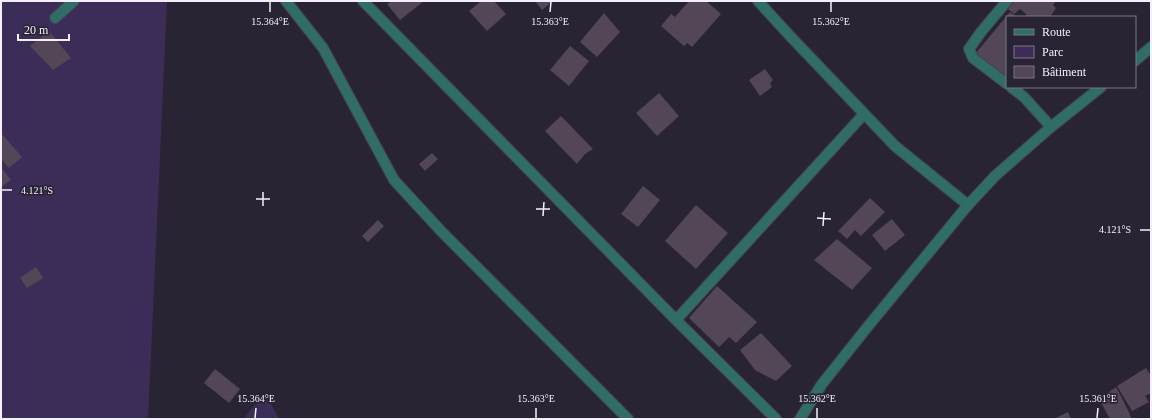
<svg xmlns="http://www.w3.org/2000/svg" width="1152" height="420" font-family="Georgia,serif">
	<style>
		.green { fill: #3c2d58 }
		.building { fill: #534656 }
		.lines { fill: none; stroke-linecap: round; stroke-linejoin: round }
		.minor-casing { stroke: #454150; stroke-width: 12 }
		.tertiary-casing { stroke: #454150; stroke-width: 12 }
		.minor { stroke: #2f6d66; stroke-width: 10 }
		.tertiary { stroke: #2f6d66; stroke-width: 10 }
		.ticks { fill: none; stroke: #f3f0fb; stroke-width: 1.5 }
		.ticks-label { font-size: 10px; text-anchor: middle; fill: #f3f0fb; stroke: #292434; stroke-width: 3.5; stroke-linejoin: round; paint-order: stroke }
	</style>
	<rect width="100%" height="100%" fill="#292434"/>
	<path class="green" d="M 1,1 L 167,1 L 148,419 L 1,419 Z
		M 265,393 L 279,419 L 243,419 Z"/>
	<path class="building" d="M 392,1 L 424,1 L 400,20 L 387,4 Z
		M 481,1 L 494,1 L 506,14 L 487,31 L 469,11 Z
		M 535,1 L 553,1 L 542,10 Z
		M 689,1 L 706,1 L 721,14 L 692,47 L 687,43 L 684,46 L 661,26 L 671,14 L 675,17 Z
		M 1014,1 L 1056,1 L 1053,5 L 1056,8 L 1050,17 L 1025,17 L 1027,15 L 1020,9 L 1014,14 L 1008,9 Z
		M 1010,12 L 1017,17 L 1007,17 L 1007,80 L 975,54 Z
		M 604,13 L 620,32 L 597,57 L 580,42 Z
		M 49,31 L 71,58 L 53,70 L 30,46 Z
		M 570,46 L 589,61 L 569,86 L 550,70 Z
		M 765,69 L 773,80 L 770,83 L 772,87 L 760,96 L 749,80 Z
		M 659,93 L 679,116 L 657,136 L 636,113 Z
		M 561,116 L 593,149 L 585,154 L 577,164 L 545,131 Z
		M 1,133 L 22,157 L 9,168 L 1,159 Z
		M 432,153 L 438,159 L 425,171 L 419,164 Z
		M 1,167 L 11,180 L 1,187 Z
		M 643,186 L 660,200 L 638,227 L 621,214 Z
		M 870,198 L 885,212 L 861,236 L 855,230 L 847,239 L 838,231 Z
		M 696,205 L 728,233 L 696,269 L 665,241 Z
		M 892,219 L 905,235 L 885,251 L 872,235 Z
		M 378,220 L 384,226 L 368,242 L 362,236 Z
		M 837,239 L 872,268 L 852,290 L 814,260 Z
		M 36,267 L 43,278 L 27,288 L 20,278 Z
		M 717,286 L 757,322 L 736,343 L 729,337 L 719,347 L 689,318 Z
		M 761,333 L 792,366 L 776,381 L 755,370 L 740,350 Z
		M 1146,368 L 1151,376 L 1151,393 L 1145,396 L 1149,402 L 1132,411 L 1117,386 Z
		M 215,369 L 240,389 L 229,403 L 204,383 Z
		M 1116,387 L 1123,400 L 1132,419 L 1110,419 L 1099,399 Z
		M 1068,412 L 1071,419 L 1054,419 Z"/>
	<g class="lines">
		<g class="minor-casing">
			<path id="minor" d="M 286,1 L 323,48 L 394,180 L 441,231 L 628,419
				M 363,1 L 676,320 L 776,419
				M 758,1 L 790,36 L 895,146 L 968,205
				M 55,18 L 74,1
				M 1007,84 L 973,58 L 969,49 L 981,32 L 1007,1
				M 1011,87 L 1024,97 L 1051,127
				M 676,320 L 864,114"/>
		</g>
		<g class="tertiary-casing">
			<path id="tertiary" d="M 1135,61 L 1151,47
				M 800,419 L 822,384 L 869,325 L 968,205 L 995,176 L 1051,127 L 1101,87"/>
		</g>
		<use href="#minor" class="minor"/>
		<use href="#tertiary" class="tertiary"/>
	</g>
	<path class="ticks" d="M 270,12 L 270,2M 550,12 L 551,2M 831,12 L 831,2M 2,190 L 12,190M 256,199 L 270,199M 263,206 L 263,192M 536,209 L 550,209M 543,216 L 544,202M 817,218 L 831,219M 823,226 L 824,212M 1140,230 L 1150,230M 255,418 L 256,408M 536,418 L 536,408M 817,418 L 817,408M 1097,418 L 1098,408"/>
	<g class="ticks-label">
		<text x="270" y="25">15.364°E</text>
		<text x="550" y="25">15.363°E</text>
		<text x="831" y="25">15.362°E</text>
		<text x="37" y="194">4.121°S</text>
		<text x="1115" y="233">4.121°S</text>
		<text x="256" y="402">15.364°E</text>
		<text x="536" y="402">15.363°E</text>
		<text x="817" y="402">15.362°E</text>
		<text x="1098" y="402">15.361°E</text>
	</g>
	<rect width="1152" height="420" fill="none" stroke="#f3f0fb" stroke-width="4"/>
	<rect x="1006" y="16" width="130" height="72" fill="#292434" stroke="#7a7684"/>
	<rect x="1014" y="29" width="20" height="6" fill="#2f6d66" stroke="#7a7684"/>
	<text x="1042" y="36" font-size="12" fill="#f3f0fb">Route</text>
	<rect x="1014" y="46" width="20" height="12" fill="#3c2d58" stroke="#7a7684"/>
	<text x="1042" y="56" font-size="12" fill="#f3f0fb">Parc</text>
	<rect x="1014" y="66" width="20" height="12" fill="#534656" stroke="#7a7684"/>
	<text x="1042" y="76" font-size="12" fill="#f3f0fb">Bâtiment</text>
	<path d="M18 34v6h51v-6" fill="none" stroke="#f3f0fb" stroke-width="2"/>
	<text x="24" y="34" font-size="12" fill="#f3f0fb" stroke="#292434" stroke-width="3" paint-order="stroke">20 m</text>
</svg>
